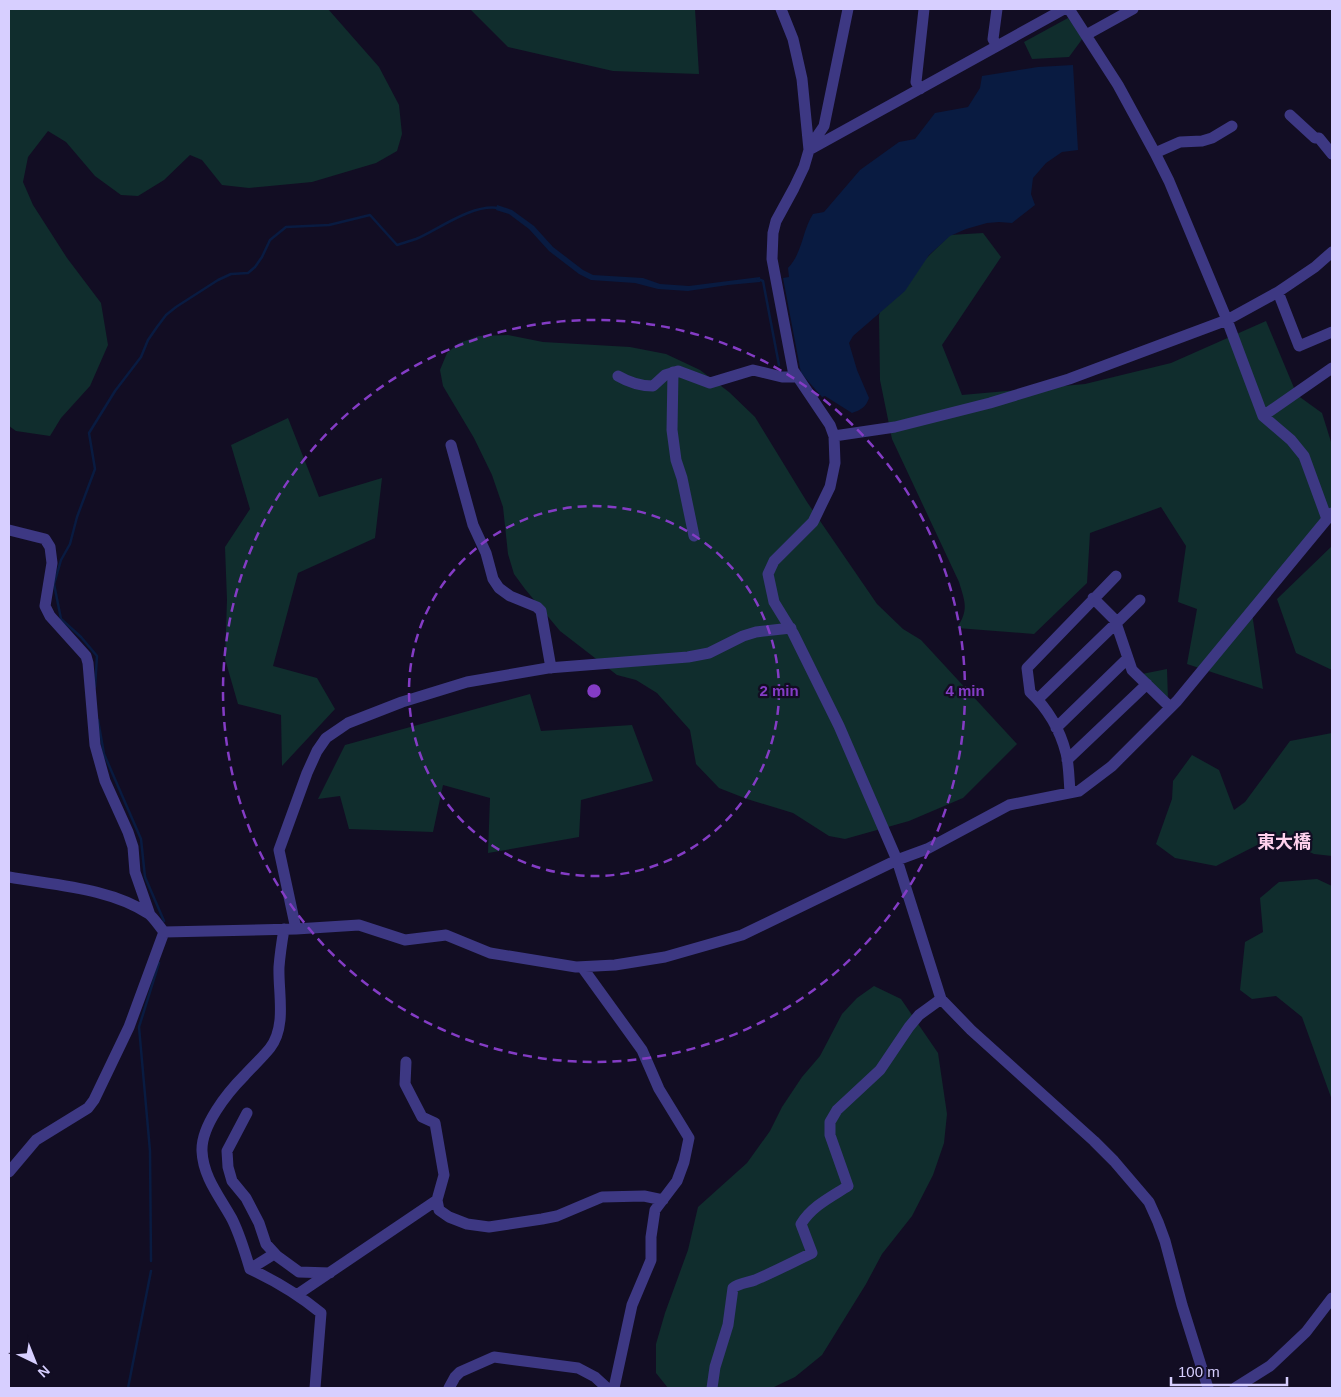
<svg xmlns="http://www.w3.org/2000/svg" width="1341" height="1397" font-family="Helvetica,'Noto Sans JP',sans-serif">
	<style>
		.green { fill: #102d2d }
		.water { fill: #091b41 }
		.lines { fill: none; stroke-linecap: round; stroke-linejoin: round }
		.stream { stroke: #091b41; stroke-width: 2.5 }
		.minor { stroke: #3d3883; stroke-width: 11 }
		.ring { fill: none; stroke: #843cc5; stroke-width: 2.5; stroke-dasharray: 9 6 }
		.labels { text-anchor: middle; stroke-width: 4.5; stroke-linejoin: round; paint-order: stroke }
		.quarter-label { font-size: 18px; font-weight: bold; fill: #ffd1ed; stroke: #120d23 }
		.centre { fill: #843cc5; stroke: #120d23; stroke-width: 2.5 }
		.ring-label { font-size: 15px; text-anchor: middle; font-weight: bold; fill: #843cc5; stroke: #120d23; stroke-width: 4.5; stroke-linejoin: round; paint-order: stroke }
	</style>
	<rect width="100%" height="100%" fill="#120d23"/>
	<path class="green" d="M 9,9 L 328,9 L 379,67 L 399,105 L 402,134 L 397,151 L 376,163 L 312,182 L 249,188 L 222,185 L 202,160 L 190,155 L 164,180 L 138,196 L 121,195 L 95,176 L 66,142 L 48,131 L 28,157 L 23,182 L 33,205 L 67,258 L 101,303 L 108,345 L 90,386 L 61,418 L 50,436 L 16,431 L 9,426 Z
		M 470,9 L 695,9 L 699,74 L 613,71 L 508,47 Z
		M 1068,18 L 1083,38 L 1069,57 L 1032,59 L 1024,42 Z
		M 983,233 L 1001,257 L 942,345 L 962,395 L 1085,384 L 1171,363 L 1266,321 L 1297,395 L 1322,413 L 1332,445 L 1332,507 L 1322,533 L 1251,606 L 1263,689 L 1187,664 L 1197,609 L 1178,602 L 1186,546 L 1161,507 L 1090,533 L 1087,583 L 1034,634 L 957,628 C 969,609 965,602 959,582 L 892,439 L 880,380 L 879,316 L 882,302 L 950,235 Z
		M 508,335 L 543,342 L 630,347 L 666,354 L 700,370 L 729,392 L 755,417 L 807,502 L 877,604 L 903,629 L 921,640 L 1017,744 L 963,798 L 909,821 L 845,839 L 829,836 L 793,813 L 747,799 L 719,788 L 696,764 L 690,730 L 657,693 L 636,680 L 617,675 L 560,631 L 525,589 L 514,574 L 508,554 L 503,507 L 492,475 L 474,438 L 443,386 L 440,370 L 447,353 L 459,343 L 479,336 Z
		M 288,418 L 319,497 L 382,478 L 375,538 L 298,573 L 273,666 L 317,678 L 335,709 L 282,766 L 281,715 L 238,704 L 225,659 L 227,600 L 225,547 L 250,509 L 231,445 Z
		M 1332,546 L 1332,670 L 1296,653 L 1277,599 Z
		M 1167,669 L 1168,700 L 1142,674 Z
		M 530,694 L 541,731 L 632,725 L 653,781 L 581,800 L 579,837 L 488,853 L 490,798 L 443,785 L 433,832 L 349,829 L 340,796 L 318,799 L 345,745 Z
		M 1332,733 L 1332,856 L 1314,854 L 1275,836 L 1216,866 L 1175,858 L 1156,844 L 1172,799 L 1173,781 L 1192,755 L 1219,770 L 1234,810 L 1245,802 L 1290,741 Z
		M 1317,879 L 1332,886 L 1332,1100 L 1302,1017 L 1276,996 L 1252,999 L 1240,990 L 1245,942 L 1263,932 L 1260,898 L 1279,882 Z
		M 874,986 L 901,999 L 938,1053 L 947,1114 L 944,1143 L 933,1175 L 912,1216 L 882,1254 L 866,1284 L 822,1355 L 795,1377 L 772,1388 L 668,1388 L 656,1373 L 656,1344 L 665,1313 L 688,1250 L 698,1207 L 747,1163 L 770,1131 L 782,1107 L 802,1077 L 820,1056 L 842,1014 L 857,998 Z"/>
	<path class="water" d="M 1073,65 L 1078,150 L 1062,152 L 1046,163 L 1033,178 L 1031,194 L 1035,205 L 1012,223 L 999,222 L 987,223 L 966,229 L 950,236 L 929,255 L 905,291 L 853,336 L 849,343 L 857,370 L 869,398 C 866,407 861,410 852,413 L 825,396 L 822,397 L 801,373 L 783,278 L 789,277 L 788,268 C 803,252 802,231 813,214 L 824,212 L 860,170 L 899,142 L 915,139 L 935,113 L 968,107 L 980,88 L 982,76 L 1038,67 Z
		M 497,205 L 512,210 L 534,226 L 553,247 L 583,270 L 593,275 L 643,278 L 660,284 L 689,286 L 760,277 L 760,282 L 728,285 L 688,291 L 658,289 L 635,283 L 591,280 L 579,274 L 549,251 L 529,229 L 509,214 L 496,210 Z"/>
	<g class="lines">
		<path class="stream" d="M 758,279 L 763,281 L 779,365
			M 95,687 L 97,656 L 81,637 L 61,619 L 54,584 L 61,560 L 70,544 L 77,517 L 95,469 L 89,433 L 115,391 L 141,357 L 148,340 L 157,327 L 166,315 L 176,307 L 218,280 L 231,274 L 248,273 L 255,267 L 262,257 L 270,240 L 286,227 L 329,225 L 370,215 L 397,245 C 403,243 410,241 416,239 C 439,229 472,204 498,208
			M 98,720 L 104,754 L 141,839 L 145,877 L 164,921
			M 151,1261 L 150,1151 L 139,1027 L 159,963
			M 128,1388 L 151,1271"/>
		<path class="minor" d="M 781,9 L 793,39 L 802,79 L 809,150 L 804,167 L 794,188 L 776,221 L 773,233 L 772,259 L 793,370 L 830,425 L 834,436 L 835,463 L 830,487 L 813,522 L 774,561 L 768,574 L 774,602 L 793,633 L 839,726 L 897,860 L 941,999 L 971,1030 L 1094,1141 L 1114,1161 L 1149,1202 L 1158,1222 L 1165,1241 L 1182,1305 L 1208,1388
			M 997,9 L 993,39 L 997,46
			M 1069,9 L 1118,85 L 1155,153 L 1169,181 L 1227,320 L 1263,416 L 1291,440 L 1304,456 L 1327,519
			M 1086,35 L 1133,9
			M 920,89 L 916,82 L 924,9
			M 1290,115 L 1315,138 L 1319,138 L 1332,154
			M 809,148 L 824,126 L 848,9
			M 809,150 L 1064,9
			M 1155,153 L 1180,142 L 1202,141 L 1212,138 L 1232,126
			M 1278,292 L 1299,346 L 1332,332
			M 673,372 L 672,430 L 676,460 L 682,478 L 694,536
			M 618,376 C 630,383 640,386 653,386 L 665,375 L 678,371 L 710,383 L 753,370 L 782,377 L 796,377
			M 1263,416 L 1332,368
			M 834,436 L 895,427 L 990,403 L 1069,379 L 1227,320 L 1278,292 L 1315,267 L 1332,252
			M 451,445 L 473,525 L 486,553 L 493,579 L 499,588 L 510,596 L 537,607 L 541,611 L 551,668
			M 9,530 L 45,539 L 50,547 L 52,563 L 45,606 L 50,616 L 86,656 L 88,663 L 95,745 L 105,781 L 128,832 L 133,847 L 135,872 L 150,915
			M 1093,598 L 1115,620 L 1132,670 L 1170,707
			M 1038,699 L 1140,600
			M 1056,728 L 1128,658
			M 1067,760 L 1147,684
			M 1070,792 C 1069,780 1069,765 1066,753 C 1060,730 1047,708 1030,692 L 1027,668 L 1116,576
			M 9,877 C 53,885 111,888 149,914 C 154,918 159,926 164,932 L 296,929 L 359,925 L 405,940 L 446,935 L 490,953 L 576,967 L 615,965 L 665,957 L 742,935 L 897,860 L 927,849 L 1009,805 L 1079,791 L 1112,766 L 1177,701 L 1332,513
			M 284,929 C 282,941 280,954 279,967 C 278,992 287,1026 270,1048 C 262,1058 252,1067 244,1076 C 227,1093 201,1126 202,1151 C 203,1177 220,1197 232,1219 C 240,1235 245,1252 250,1269 C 276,1281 299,1295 321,1313 L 315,1388
			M 296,929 L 279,850 L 307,773 L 317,751 L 326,738 L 348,723 L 402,702 L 467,682 L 548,668 L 688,657 L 709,653 L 743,636 L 756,632 L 791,628
			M 582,967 L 642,1050 L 659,1089 L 689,1138 L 684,1162 L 677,1181 L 655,1210 L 651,1237 L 651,1260 L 632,1305 L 614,1388
			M 406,1062 L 405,1084 L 422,1117 L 435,1123 L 444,1175 L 437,1200 L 439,1210 L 449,1217 L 467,1224 L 489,1227 L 542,1219 L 557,1216 L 602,1197 L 644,1196 L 663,1200
			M 247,1113 L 227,1151 L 228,1167 L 232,1181 L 246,1198 L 259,1223 L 266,1244 L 277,1256 L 299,1272 L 330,1273
			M 9,1172 L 36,1140 L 88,1108 L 94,1100 L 129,1027 L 164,932
			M 250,1269 L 274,1254
			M 298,1294 L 437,1200
			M 449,1388 L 455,1377 L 460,1372 L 494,1357 L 578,1368 L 595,1377 L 607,1388
			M 712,1388 L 715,1367 L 728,1325 L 733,1288 C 739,1283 747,1283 755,1280 C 774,1272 793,1262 812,1253 L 801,1224 C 812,1206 831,1197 848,1186 L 830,1135 L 830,1122 L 837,1110 L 880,1070 L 909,1027 L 919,1015 L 941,999
			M 1235,1388 L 1270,1366 L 1306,1332 L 1332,1298"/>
	</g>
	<g class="ring">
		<circle cx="594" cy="691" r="185"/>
		<circle cx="594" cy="691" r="371"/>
	</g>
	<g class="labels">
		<g class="quarter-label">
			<text x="1284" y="848">東大橋</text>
		</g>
	</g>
	<circle cx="594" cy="691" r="8" class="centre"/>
	<g class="ring-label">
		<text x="779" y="696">2 min</text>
		<text x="965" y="696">4 min</text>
	</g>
	<rect width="1341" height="1397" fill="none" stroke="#d7cfff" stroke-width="20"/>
	<g transform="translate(35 1362) rotate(137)" stroke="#120d23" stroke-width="4" paint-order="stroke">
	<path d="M0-4L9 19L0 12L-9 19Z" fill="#d7cfff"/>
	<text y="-8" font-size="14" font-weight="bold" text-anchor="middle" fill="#d7cfff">N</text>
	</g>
	<path d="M1171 1377v8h116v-8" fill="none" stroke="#d7cfff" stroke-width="2.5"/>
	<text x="1178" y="1377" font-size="15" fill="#d7cfff" stroke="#120d23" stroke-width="4" paint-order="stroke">100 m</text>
</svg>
